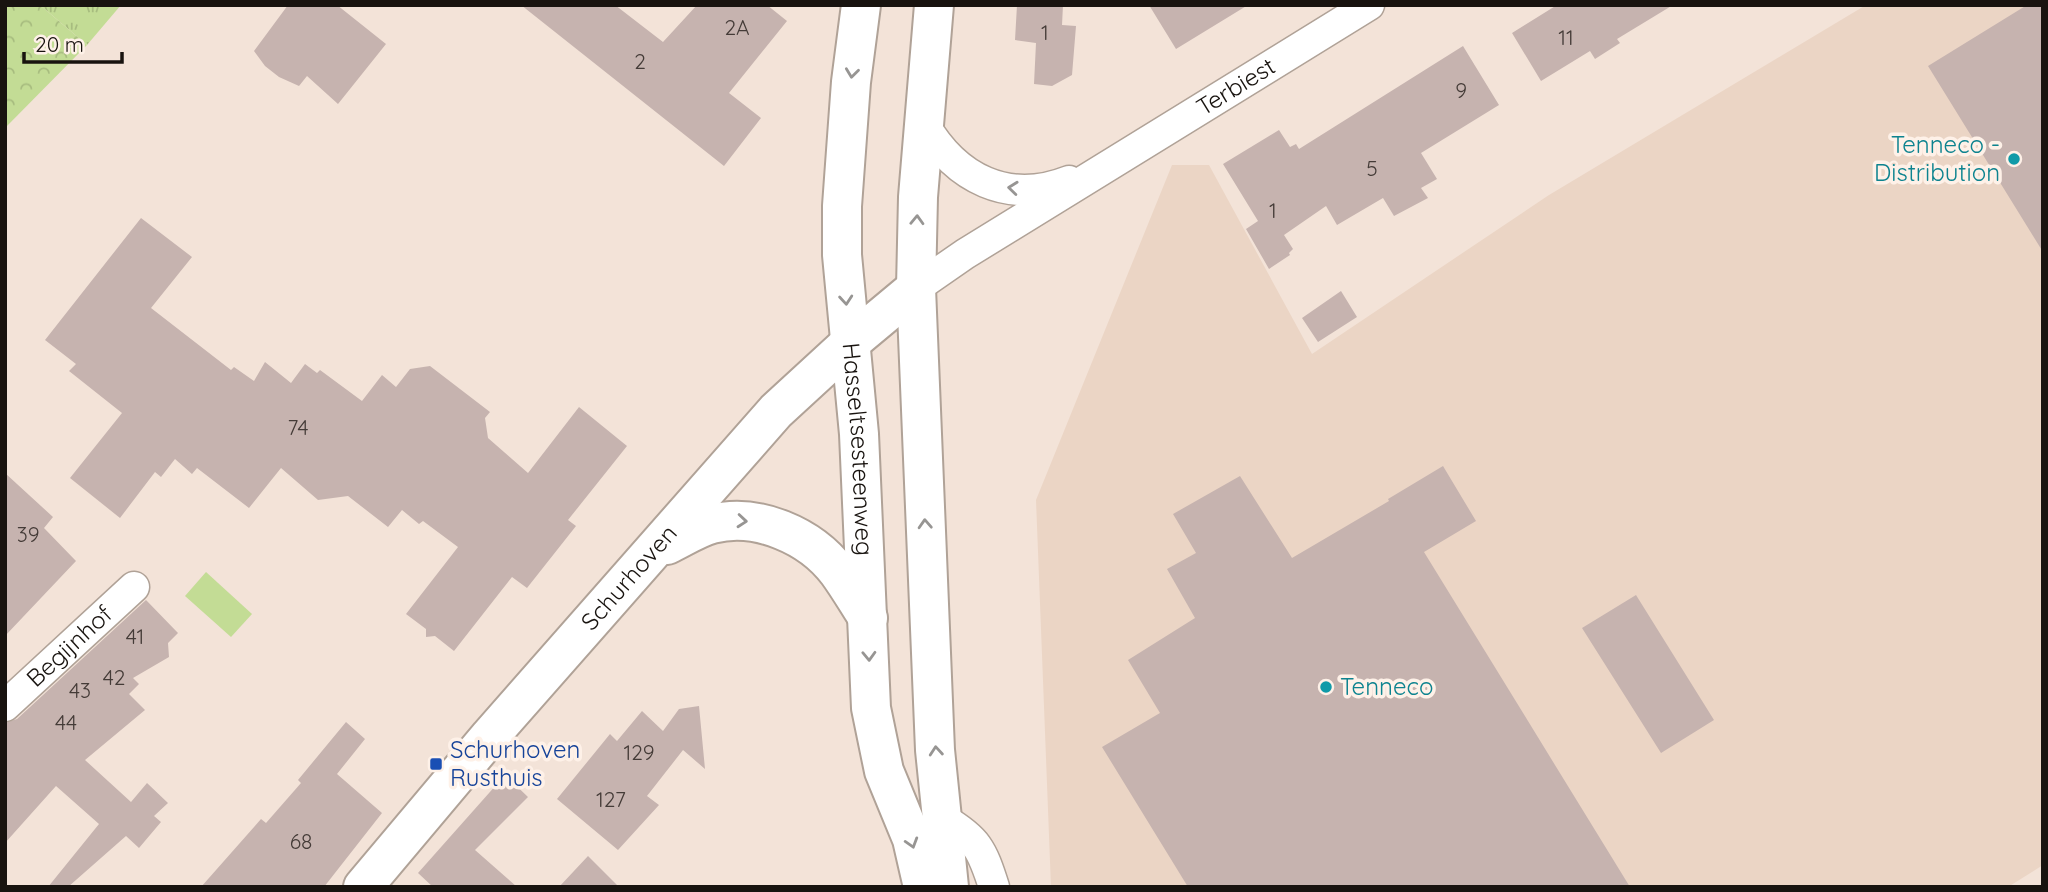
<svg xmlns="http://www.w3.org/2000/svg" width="2048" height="892" font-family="Quicksand,sans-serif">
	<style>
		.built { fill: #ebd5c5 }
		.grass { fill: url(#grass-tufts) }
		.park { fill: url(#park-crowns) }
		.pitch { fill: #c3dc95 }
		.building { fill: #c6b3af }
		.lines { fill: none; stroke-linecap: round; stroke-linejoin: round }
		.minor-casing { stroke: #b0a297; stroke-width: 33 }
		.tertiary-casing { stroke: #b0a297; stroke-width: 42 }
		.secondary-casing { stroke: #b0a297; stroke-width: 42 }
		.minor { stroke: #fff; stroke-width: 30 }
		.tertiary { stroke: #fff; stroke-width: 38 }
		.secondary { stroke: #fff; stroke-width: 38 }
		.oneway { stroke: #979593 }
		.culture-dot { fill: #0f9aa8; stroke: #fef1e8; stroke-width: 2.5 }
		.transit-dot { fill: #1a4fb4; stroke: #fef1e8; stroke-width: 2.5 }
		.labels { text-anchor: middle; stroke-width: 7; stroke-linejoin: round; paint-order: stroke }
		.number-label { font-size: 21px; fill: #443b37 }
		.street-label { font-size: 24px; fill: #18130f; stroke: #fef1e8 }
		.culture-label { font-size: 24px; fill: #0d838f; stroke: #fef1e8; text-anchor: end }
		.transit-label { font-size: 24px; fill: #164399; stroke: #fef1e8; text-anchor: start }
	</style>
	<defs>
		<pattern id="grass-tufts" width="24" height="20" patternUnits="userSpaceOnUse" patternTransform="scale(1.75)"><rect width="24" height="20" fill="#c3dc95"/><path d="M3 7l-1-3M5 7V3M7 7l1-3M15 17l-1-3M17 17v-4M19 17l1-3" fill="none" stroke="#a7bc7f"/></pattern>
		<pattern id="park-crowns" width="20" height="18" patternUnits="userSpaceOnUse" patternTransform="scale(1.75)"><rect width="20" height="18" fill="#c3dc95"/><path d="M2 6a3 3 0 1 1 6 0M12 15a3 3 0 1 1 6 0" fill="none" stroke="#a7bc7f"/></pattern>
	</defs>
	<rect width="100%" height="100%" fill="#f3e3d8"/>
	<path class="built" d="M 1866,5 L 2043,5 L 2043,865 L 2008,887 L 1051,887 L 1036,500 L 1172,165 L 1209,165 L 1312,354 L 1549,195 Z"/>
	<path class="grass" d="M 40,5 L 121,5 L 87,45 Z"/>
	<path class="park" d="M 5,5 L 40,5 L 87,45 L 5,128 Z"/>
	<path class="pitch" d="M 206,572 L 252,614 L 231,637 L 185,596 Z"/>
	<path class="building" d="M 288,5 L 337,5 L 386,44 L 338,104 L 307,76 L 299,86 L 279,77 L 265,66 L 254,51 Z
		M 521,5 L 615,5 L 663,42 L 697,5 L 767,5 L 787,21 L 729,93 L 761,118 L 724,166 Z
		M 1017,5 L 1063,5 L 1062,25 L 1076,26 L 1072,75 L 1052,86 L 1034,84 L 1036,43 L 1015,40 Z
		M 1149,5 L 1248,5 L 1176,49 Z
		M 1557,5 L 1673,5 L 1617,39 L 1620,43 L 1595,59 L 1590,51 L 1541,81 L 1512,33 Z
		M 2027,5 L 2043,5 L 2043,252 L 1928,66 Z
		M 1463,46 L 1499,105 L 1421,153 L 1437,179 L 1421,188 L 1428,198 L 1394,216 L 1383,198 L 1337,225 L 1326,206 L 1284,235 L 1293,249 L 1289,253 L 1290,255 L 1269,269 L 1246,229 L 1258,221 L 1223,164 L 1279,130 L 1290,147 L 1296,144 L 1299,149 Z
		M 141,218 L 192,257 L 151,308 L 231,370 L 234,367 L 254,381 L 265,362 L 291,383 L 305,364 L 317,373 L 320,370 L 362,401 L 382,375 L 396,387 L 410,369 L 430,366 L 490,412 L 485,418 L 488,438 L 528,473 L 579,407 L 627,446 L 568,520 L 576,526 L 527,588 L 512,577 L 454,651 L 435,636 L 426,637 L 426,629 L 406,614 L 458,547 L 423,521 L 419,524 L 402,510 L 388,527 L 348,496 L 318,500 L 281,468 L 249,508 L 197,468 L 192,474 L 175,459 L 161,477 L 155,472 L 120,518 L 70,478 L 122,413 L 69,371 L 76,364 L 45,340 Z
		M 1341,291 L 1357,317 L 1318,342 L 1302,318 Z
		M 1443,466 L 1476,521 L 1424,552 L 1630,887 L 1188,887 L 1102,747 L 1160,713 L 1128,660 L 1195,618 L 1167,569 L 1196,553 L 1173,514 L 1240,476 L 1292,558 L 1389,501 L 1388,499 Z
		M 5,473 L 53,517 L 44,528 L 76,561 L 5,636 Z
		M 1636,595 L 1714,720 L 1661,753 L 1582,628 Z
		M 146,600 L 178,633 L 168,643 L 169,657 L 133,678 L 139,684 L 129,694 L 145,710 L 85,760 L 131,802 L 147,783 L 168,803 L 154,816 L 161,822 L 139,848 L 126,836 L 68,887 L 48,887 L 99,824 L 56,786 L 5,843 L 5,723 L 17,719 Z
		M 699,706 L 705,769 L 683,750 L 647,796 L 659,805 L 618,850 L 557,799 L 610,734 L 617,741 L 642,711 L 663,731 L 679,709 Z
		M 346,722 L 365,739 L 337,774 L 382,813 L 324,887 L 201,887 L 261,819 L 266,823 L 301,783 L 298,780 Z
		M 505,775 L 528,797 L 475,850 L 517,887 L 433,887 L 418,873 Z
		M 588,856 L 619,887 L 559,887 Z"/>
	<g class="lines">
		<g class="minor-casing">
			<g id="minor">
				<path d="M 924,124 C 956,179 1008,205 1069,181"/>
				<path id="s1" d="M 916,288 L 965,254 L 1369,5"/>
				<path id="s2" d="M 5,706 L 134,587"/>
				<path d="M 943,819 C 977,839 982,849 994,887"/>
			</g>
		</g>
		<g class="tertiary-casing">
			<g id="tertiary">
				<path d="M 667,545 C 682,538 697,528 712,524 C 757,512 811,536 838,572 C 849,587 858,603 868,618"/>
				<path id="s3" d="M 363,887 L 490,736 L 776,411 L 850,343 L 916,288"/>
			</g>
		</g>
		<g class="secondary-casing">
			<g id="secondary">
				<path id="s4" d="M 861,5 L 851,82 L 842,206 L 842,255 L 859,434 L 871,708 L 884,771 L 912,839 L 923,887"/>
				<path d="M 934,5 L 918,197 L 916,288 L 935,750 L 949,887"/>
			</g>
		</g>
		<use href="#minor" class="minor"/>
		<use href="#tertiary" class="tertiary"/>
		<use href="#secondary" class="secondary"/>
	</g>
	<defs><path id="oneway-chevron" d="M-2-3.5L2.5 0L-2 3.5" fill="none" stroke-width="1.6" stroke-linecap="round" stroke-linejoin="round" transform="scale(1.75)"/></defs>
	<g class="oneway">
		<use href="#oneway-chevron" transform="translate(852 73) rotate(97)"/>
		<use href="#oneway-chevron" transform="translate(1013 188) rotate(-174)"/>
		<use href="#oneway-chevron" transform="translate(917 220) rotate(-88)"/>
		<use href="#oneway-chevron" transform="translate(846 300) rotate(85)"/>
		<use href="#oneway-chevron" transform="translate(742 521) rotate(5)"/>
		<use href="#oneway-chevron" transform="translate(925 524) rotate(-93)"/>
		<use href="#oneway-chevron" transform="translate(869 656) rotate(88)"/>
		<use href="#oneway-chevron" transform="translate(936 751) rotate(-95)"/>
		<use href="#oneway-chevron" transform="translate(912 843) rotate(73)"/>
	</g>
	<g class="culture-dot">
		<circle cx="2014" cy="159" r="7"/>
		<circle cx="1326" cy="687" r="7"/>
	</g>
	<rect class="transit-dot" x="429" y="757" width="14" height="14" rx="3.5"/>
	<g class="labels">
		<g class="number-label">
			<text x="737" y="35">2A</text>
			<text x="1045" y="40">1</text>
			<text x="1566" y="45">11</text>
			<text x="640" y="69">2</text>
			<text x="1461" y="98">9</text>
			<text x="1372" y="176">5</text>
			<text x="1273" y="218">1</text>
			<text x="298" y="435">74</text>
			<text x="28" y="542">39</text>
			<text x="135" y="644">41</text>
			<text x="114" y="685">42</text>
			<text x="80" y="698">43</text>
			<text x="66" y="730">44</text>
			<text x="639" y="760">129</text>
			<text x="611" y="807">127</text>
			<text x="301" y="849">68</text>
		</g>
		<g class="street-label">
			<text dy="8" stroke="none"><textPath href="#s1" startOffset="378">Terbiest</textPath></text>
			<text dy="8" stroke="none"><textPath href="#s4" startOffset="446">Hasseltsesteenweg</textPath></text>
			<text dy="8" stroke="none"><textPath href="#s3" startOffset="408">Schurhoven</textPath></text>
			<text dy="8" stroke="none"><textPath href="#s2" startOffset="88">Begijnhof</textPath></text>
		</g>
		<g class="culture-label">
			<text x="2000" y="153">Tenneco -<tspan x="2000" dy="28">Distribution</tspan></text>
			<text x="1340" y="695" text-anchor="start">Tenneco</text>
		</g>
		<g class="transit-label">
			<text x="450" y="758">Schurhoven<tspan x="450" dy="28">Rusthuis</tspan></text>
		</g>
	</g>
	<rect width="2048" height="892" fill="none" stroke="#18130f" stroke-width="14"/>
	<path d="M24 52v10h98v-10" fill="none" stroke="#18130f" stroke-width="3.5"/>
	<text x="35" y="52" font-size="21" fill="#18130f" stroke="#fef1e8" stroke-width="5" paint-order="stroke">20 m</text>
</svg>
